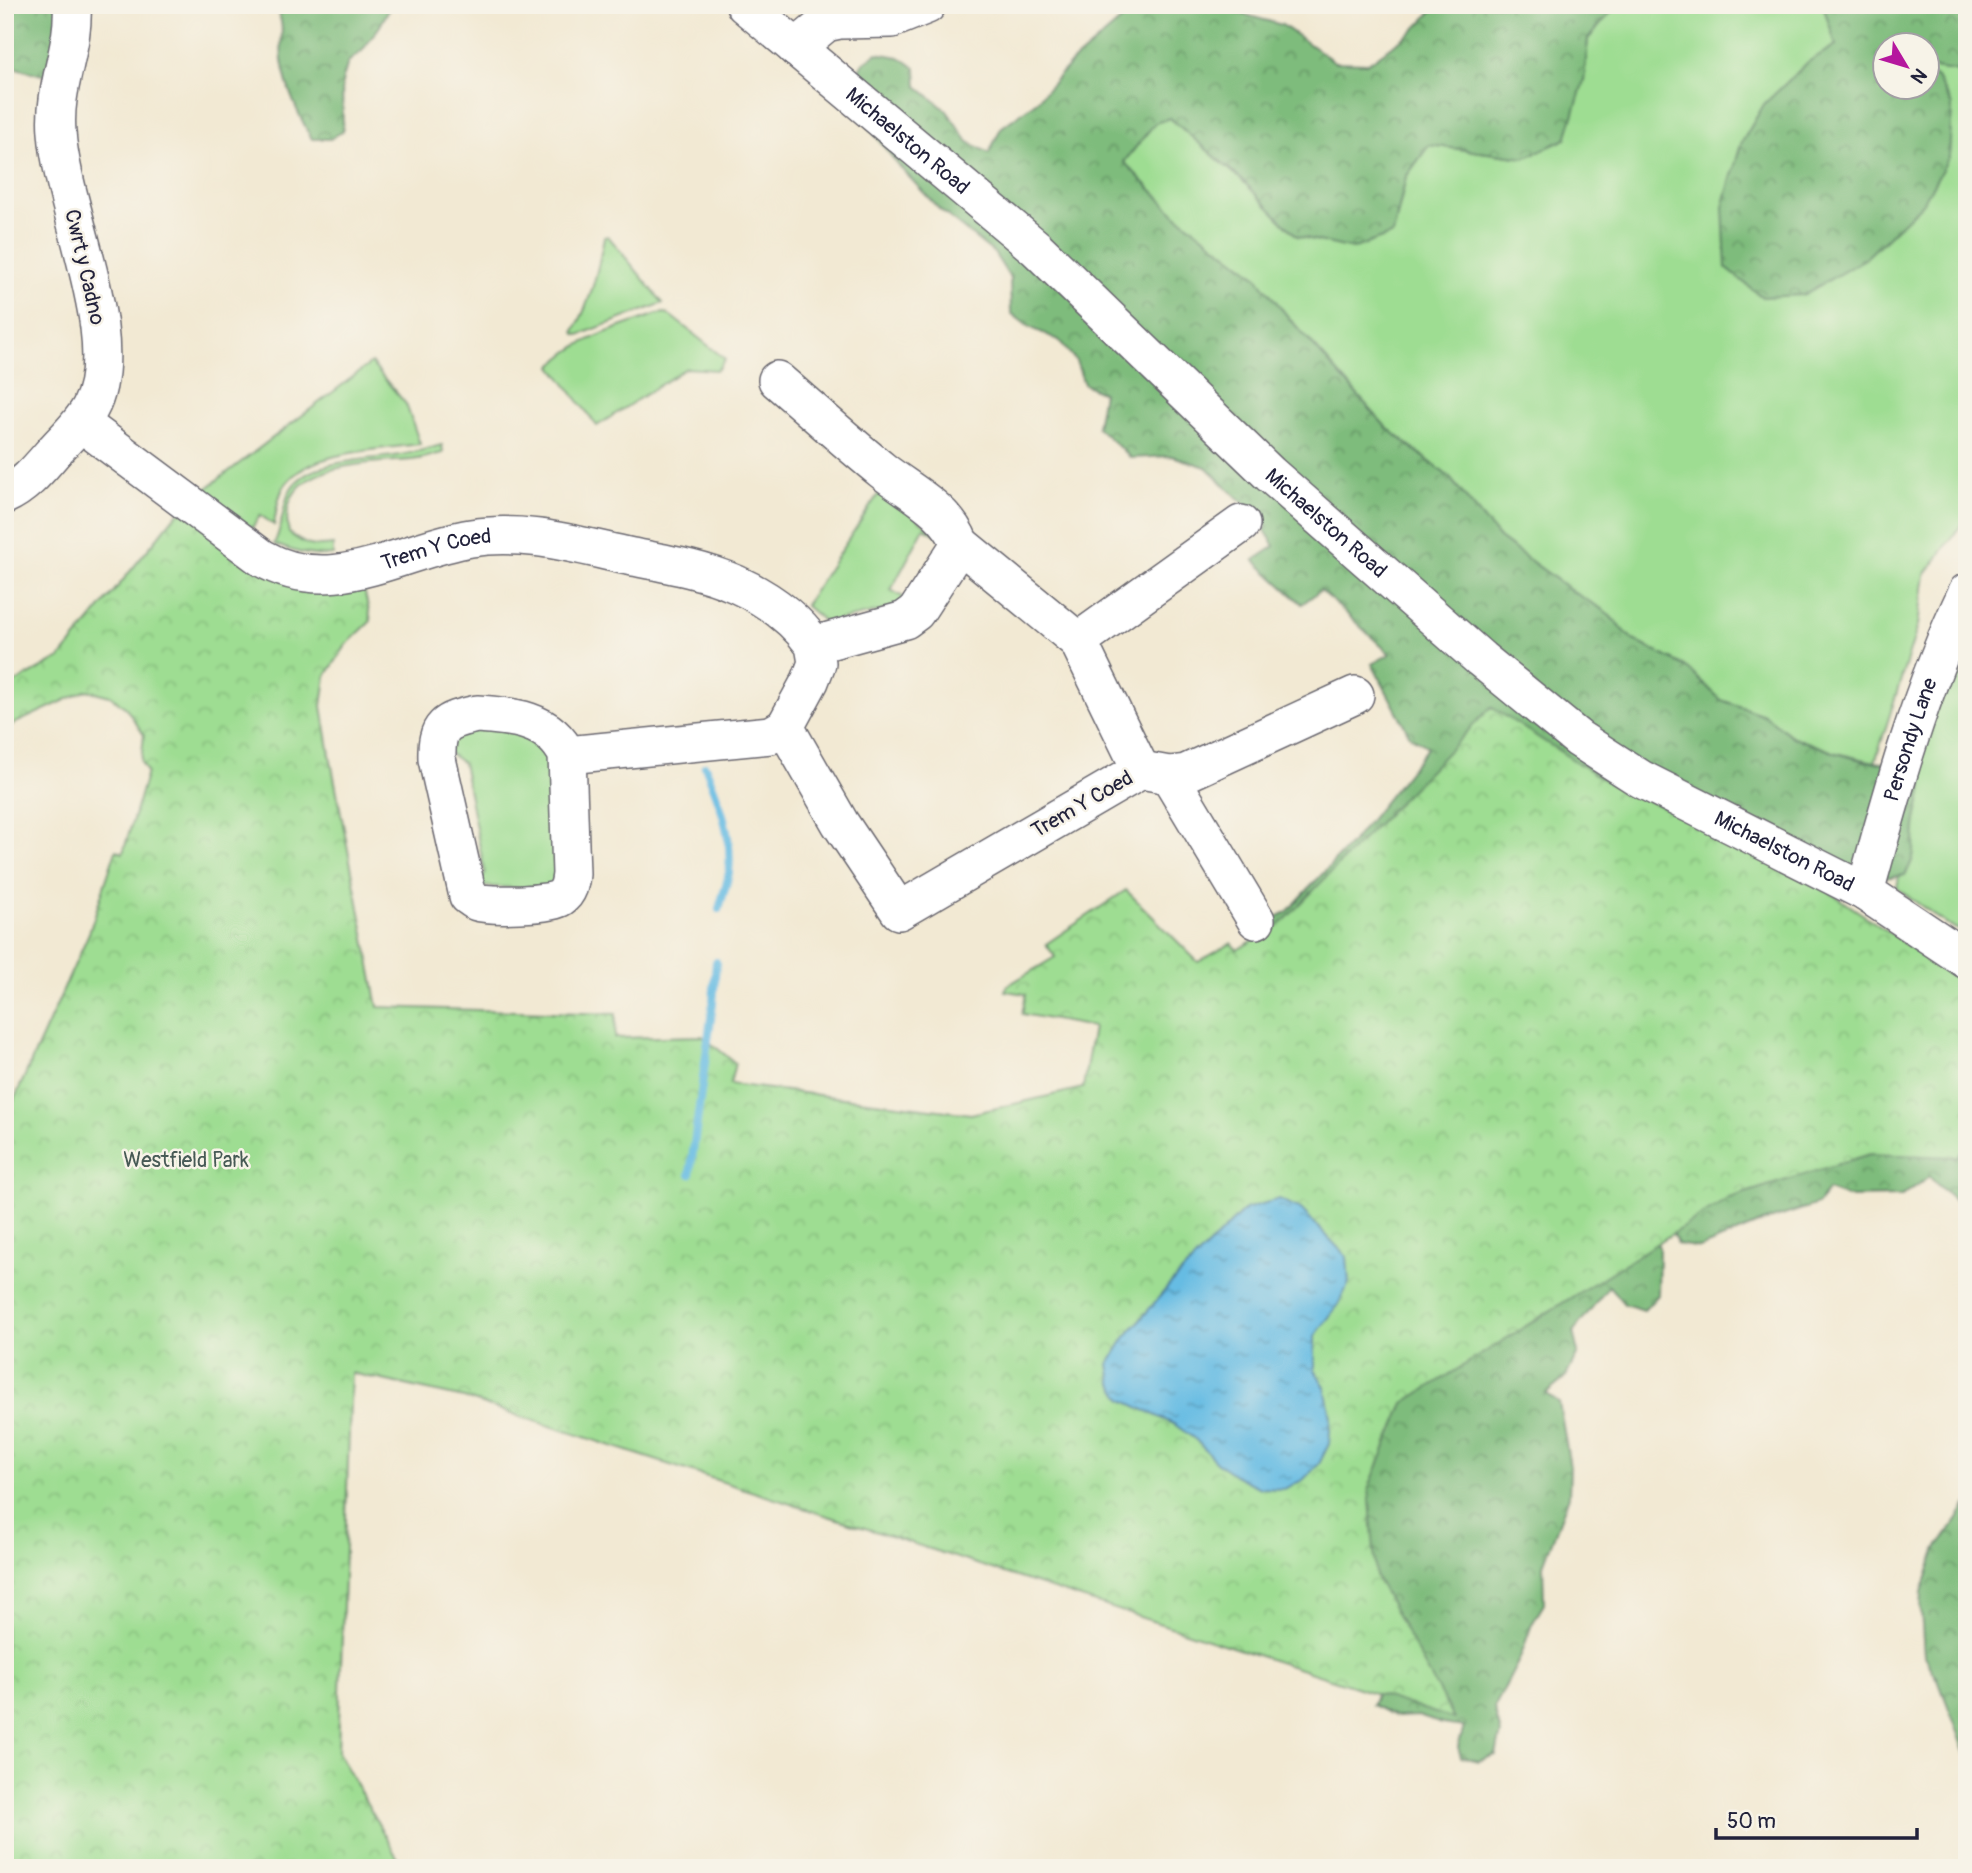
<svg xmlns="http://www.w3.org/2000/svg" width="1972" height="1873" font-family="Pangolin,sans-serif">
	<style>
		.grass { fill: #9edd92; stroke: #608066; stroke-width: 2 }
		.forest { fill: url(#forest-crowns); stroke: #506f5c; stroke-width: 2 }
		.park { fill: url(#park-crowns); stroke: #608066; stroke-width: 2 }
		.water { fill: url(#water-ripples); stroke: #446f8f; stroke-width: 2 }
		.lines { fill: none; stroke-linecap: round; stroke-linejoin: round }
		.stream { stroke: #66bce3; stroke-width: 8 }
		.minor-casing { stroke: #6b6870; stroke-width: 40 }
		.minor { stroke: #fff; stroke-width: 37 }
		.labels { text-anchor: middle; stroke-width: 5; stroke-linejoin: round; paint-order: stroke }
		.street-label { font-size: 21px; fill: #22223b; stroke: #f7f3e8 }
		.park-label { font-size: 21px; fill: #475a55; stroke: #f7f3e8 }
	</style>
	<defs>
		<pattern id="forest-crowns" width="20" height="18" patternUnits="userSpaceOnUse" patternTransform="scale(1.75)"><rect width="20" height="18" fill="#7ebc7c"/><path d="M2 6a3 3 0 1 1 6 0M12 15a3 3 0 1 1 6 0" fill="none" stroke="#679867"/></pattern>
		<pattern id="park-crowns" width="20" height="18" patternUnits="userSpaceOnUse" patternTransform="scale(1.75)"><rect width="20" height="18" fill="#9edd92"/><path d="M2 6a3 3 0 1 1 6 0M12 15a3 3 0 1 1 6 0" fill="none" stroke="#88bd7f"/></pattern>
		<pattern id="water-ripples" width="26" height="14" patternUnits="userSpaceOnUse" patternTransform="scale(1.75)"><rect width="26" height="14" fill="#66bce3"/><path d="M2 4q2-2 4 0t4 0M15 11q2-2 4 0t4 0" fill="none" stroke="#5498b9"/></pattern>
	</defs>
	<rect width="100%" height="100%" fill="#f7f3e8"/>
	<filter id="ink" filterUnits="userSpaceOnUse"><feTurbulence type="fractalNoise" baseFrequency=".0143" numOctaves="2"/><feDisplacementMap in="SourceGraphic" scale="14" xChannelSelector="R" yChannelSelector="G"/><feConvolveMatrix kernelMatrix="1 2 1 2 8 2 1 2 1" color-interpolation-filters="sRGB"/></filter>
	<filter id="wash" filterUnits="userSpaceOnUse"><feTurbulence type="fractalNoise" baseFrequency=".00686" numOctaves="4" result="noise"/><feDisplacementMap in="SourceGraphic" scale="28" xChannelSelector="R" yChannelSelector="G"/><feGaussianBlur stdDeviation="1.57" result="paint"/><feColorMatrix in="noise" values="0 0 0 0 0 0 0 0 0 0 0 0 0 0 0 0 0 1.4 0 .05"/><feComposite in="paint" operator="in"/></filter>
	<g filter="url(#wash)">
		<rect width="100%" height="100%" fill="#f2e9d3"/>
		<path class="grass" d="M 1617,5 L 1823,5 L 1836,45 L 1808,62 L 1949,157 L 1952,106 L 1937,78 L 1927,71 L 1927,67 L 1967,73 L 1967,517 L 1925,575 L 1918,625 L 1875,762 L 1836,753 L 1793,737 L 1764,715 L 1721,700 L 1685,666 L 1633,640 L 1605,611 L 1575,593 L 1499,538 L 1449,477 L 1386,427 L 1289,318 L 1256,276 L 1176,215 L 1124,162 L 1155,123 L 1170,118 L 1242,180 L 1297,236 L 1393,234 L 1406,177 L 1429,145 L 1524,158 L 1584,80 L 1588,39 Z
			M 608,236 L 663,303 L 579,335 L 575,334 L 574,331 C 591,302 598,270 604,237 Z
			M 665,313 L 671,316 L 725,359 L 717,370 L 686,368 L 597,426 L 552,366 C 579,337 621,328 657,314 Z
			M 371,363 L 406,404 L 420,444 C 381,450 305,450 283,488 C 277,500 276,513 274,525 L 260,515 L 252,528 L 203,491 Z
			M 442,445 L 443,453 C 433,455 422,459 411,460 C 364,464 273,462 289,533 C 306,546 312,548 333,545 L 333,555 C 312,557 293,552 274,544 C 284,525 282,502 292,487 C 311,460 365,460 394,456 C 410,454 426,449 442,445 Z
			M 881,490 L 941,537 L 924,528 L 891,590 L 908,600 L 905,606 L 826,623 L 805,605 Z
			M 1941,664 L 1967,678 L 1967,933 L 1949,926 L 1897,888 L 1915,772 Z
			M 503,724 L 548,748 L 560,877 L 550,890 L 479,886 L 485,873 L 463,763 L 449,753 L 454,734 Z"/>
		<path class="forest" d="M 5,5 L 69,5 L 50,77 L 5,65 Z
			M 275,5 L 391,5 L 380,26 L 362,51 L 348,62 L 342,82 L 343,131 L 330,139 L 312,139 C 298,114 286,89 282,60 C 279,37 287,29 275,5 Z
			M 1139,5 L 1211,5 L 1282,25 L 1335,62 L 1368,63 L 1413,31 L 1438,5 L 1617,5 L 1588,39 L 1584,80 L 1566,139 L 1524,158 L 1429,145 L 1406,177 L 1393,234 L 1352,249 L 1297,236 L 1242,180 L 1170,118 L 1155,123 L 1124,162 L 1176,215 L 1256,276 L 1289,318 L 1386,427 L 1449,477 L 1499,538 L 1575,593 L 1605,611 L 1633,640 L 1685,666 L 1721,700 L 1764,715 L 1793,737 L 1836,753 L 1865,761 L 1884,763 L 1922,776 C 1924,794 1919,803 1916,821 C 1911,846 1920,850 1905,875 L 1252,967 L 1261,925 L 1287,912 L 1354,840 L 1428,747 L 1410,736 L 1372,664 L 1390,654 L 1321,590 L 1302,604 L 1254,560 L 1275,546 L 1264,529 L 1268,527 L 1206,467 L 1172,456 L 1131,458 L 1097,427 L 1103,393 L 1084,384 L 1076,361 L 1059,340 L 1029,327 L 1011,313 L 1010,278 L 994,253 L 939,209 L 899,166 L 869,127 L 852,83 L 862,64 L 877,53 L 899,57 L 916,68 L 917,86 L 947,111 L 968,142 L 989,153 L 1001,128 L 1037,101 L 1069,65 Z
			M 1823,5 L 1967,5 L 1967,73 L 1927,67 L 1926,46 L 1884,46 L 1884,88 L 1926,88 L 1927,71 L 1937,78 L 1952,106 L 1949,157 L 1923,203 L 1865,259 L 1803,295 L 1762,297 L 1726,268 L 1723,207 L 1741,144 L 1764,104 L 1808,62 L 1836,45 Z
			M 1967,1140 L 1967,1205 L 1957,1202 L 1929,1177 L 1902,1196 L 1847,1197 L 1828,1190 L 1818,1204 L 1763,1222 L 1700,1248 L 1678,1244 L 1671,1231 L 1739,1169 Z
			M 1649,1231 L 1659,1247 L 1658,1295 L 1644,1310 L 1624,1304 L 1609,1286 L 1573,1332 L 1578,1353 L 1565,1378 L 1546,1394 L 1559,1402 L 1570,1467 L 1569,1496 L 1543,1565 L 1544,1604 L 1532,1624 L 1520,1658 L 1494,1708 L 1501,1733 L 1496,1755 L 1478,1761 L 1461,1757 L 1458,1747 L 1464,1727 L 1442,1724 L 1418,1716 L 1397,1717 L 1372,1705 L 1381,1681 L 1354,1479 L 1380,1413 Z
			M 1967,1505 L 1967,1756 L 1938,1680 L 1924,1656 L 1921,1610 L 1922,1592 L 1936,1550 Z"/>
		<path class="park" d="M 179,511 L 363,584 L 371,621 L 347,644 L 326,676 L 322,706 L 331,761 L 378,1007 L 616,1014 L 615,1038 L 702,1036 L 735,1063 L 730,1084 L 971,1114 L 1083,1088 L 1093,1027 L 1022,1014 L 1026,994 L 1005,991 L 1007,986 L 1055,957 L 1046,944 L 1126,890 L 1198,962 L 1232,943 L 1237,950 L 1282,923 L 1491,707 L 1609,783 L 1786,862 L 1967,986 L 1967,1144 L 1957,1157 L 1870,1154 L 1729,1198 L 1404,1403 L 1369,1487 L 1376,1577 L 1454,1719 L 464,1398 L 351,1373 L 338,1752 L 403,1868 L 5,1868 L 5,1120 L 89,933 L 116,850 L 123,853 L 147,772 L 141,762 L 144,735 L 126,708 L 110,696 L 87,690 L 5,728 L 5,688 L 60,658 Z"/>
		<path class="water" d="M 1279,1199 L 1301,1209 L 1347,1257 L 1349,1283 L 1338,1305 L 1315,1336 L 1315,1370 L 1325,1387 L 1331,1417 L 1329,1444 L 1319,1464 L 1303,1480 L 1284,1489 L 1260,1488 L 1236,1476 L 1216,1462 L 1196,1440 L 1174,1424 L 1123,1400 L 1112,1383 L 1109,1364 L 1125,1338 L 1171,1283 L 1245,1209 Z"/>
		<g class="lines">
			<path class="stream" d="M 705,766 C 719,799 733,836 729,872 C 727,885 722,897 719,909
				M 690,1174 L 713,1003 L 716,962"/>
		</g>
	</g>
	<g filter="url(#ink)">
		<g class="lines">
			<g class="minor-casing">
				<g id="minor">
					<path id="s1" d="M 745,5 L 1036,248 L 1270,474 L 1481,659 L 1579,739 L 1641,779 L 1865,892 L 1967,960"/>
					<path d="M 796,48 L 826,23 L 840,20 L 892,19 L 927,5"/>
					<path d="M 777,380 C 812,410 847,442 883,471 C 910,492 948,510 960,544"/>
					<path id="s2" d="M 81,423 L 262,558 C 333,599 399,550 471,538 C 524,529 577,545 628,556 C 664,563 702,569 736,584 C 767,598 794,617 814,645 L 905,620 L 916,612 L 960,544 L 1078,641 L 1141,770 L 899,911 L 840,823 L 785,727 L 810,681 L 817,663 L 814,645"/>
					<path d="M 5,495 C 26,486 41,466 56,449 C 68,436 81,424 90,408 C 126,341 62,209 57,132 C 53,86 75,48 72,5"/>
					<path d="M 1078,641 L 1241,524"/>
					<path d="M 477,714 C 512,716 550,719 567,755 L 571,874 C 570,883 569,892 560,898 C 551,905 489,906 477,902 C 474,901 471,898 468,896 L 437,759 C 436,725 445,721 477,714 Z"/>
					<path d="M 567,755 L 771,735 L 785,727"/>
					<path d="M 1141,770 L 1169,775 L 1186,773 L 1355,695"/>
					<path d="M 1169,775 L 1256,920"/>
					<path id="s3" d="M 1865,892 C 1893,789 1921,689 1967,592"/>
				</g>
			</g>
			<use href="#minor" class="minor"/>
		</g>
	</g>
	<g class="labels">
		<g class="street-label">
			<text dy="7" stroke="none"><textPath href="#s1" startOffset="212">Michaelston Road</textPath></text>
			<text transform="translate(85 267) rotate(77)" y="7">Cwrt y Cadno</text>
			<text dy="7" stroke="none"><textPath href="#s1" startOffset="779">Michaelston Road</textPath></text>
			<text dy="7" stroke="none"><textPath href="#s2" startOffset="406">Trem Y Coed</textPath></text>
			<text dy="7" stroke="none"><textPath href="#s3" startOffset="159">Persondy Lane</textPath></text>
			<text transform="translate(1082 804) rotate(-30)" y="7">Trem Y Coed</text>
			<text dy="7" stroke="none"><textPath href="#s1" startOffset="1346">Michaelston Road</textPath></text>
		</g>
		<g class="park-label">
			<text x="186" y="1167">Westfield Park</text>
		</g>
	</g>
	<rect width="1972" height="1873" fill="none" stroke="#f7f3e8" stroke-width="28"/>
	<g transform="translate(1906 66) rotate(128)"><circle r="33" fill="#f7f3e8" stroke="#a29fa3" stroke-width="2"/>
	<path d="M0-5L12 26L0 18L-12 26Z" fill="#b5179e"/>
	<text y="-10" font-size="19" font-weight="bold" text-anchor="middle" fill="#22223b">N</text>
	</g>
	<path d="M1716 1828v10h201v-10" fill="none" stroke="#22223b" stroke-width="3.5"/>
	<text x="1727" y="1828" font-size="21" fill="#22223b" stroke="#f7f3e8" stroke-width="5" paint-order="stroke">50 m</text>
</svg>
